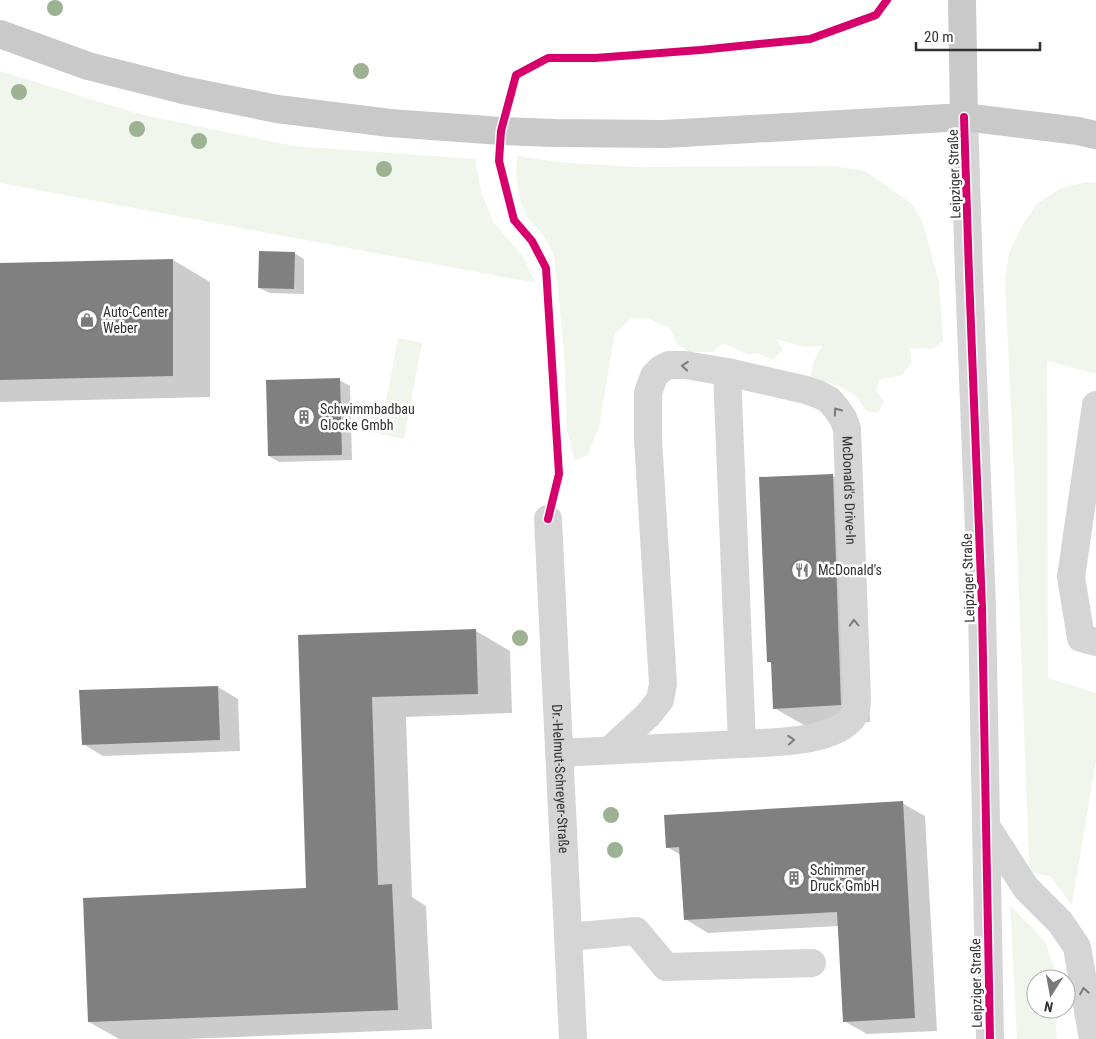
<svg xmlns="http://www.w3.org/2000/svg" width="1096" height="1039" font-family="'Roboto Condensed',sans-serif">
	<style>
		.green { fill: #f1f6ed }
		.shadow { fill: #0003 }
		.building { fill: #808080 }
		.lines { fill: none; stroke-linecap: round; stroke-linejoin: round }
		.minor { stroke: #d5d5d5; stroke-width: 28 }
		.major { stroke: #c9c9c9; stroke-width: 28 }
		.cycleway-casing { stroke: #fff; stroke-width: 11 }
		.cycleway { stroke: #d6006c; stroke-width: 8 }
		.tree { fill: #9db193 }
		.oneway { stroke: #7b7b7b }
		.labels { text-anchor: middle; stroke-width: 5; stroke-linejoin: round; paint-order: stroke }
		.street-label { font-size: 14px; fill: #313131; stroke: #fff }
		.poi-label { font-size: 14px; fill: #313131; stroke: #fff; text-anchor: start }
	</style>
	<rect width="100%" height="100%" fill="#fff"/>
	<path class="green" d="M 0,71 L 139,114 L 294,146 L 475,159 L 482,195 L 494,223 L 522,255 L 536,283 L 0,183 Z
		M 517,156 L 559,162 L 635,167 L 833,166 L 865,171 L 911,203 L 922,220 L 939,282 L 943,341 L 932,349 L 909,348 L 912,362 L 902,375 L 879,380 L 876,391 L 884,401 L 878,413 L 866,411 L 856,396 L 836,384 L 810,379 L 814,361 L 822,346 L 804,347 L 777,339 L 783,350 L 772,360 L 758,353 L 748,355 L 728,345 L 722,344 L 713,352 L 689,352 L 677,344 L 670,328 L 647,318 L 631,319 L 615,334 L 608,373 L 599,427 L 588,455 L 575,460 L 567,432 L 565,369 L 560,311 L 554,255 L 544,236 L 527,217 L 521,202 L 516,178 Z
		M 1086,182 L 1096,183 L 1096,374 L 1047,361 L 1048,678 L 1096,693 L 1096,761 L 1072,905 L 1051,877 L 1032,872 L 1029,862 L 1016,518 L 1005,280 L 1009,253 L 1021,227 L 1037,204 L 1061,188 Z
		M 398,338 L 422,343 L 404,439 L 358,430 L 363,402 L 385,406 Z
		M 1010,905 L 1045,941 L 1054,967 L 1054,979 L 1036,979 L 1036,1009 L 1055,1009 L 1057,1039 L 1017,1039 Z"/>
	<path class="shadow" d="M 294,253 L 304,259 L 304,294 L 270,293 L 259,288 Z
		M 173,260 L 210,282 L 210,397 L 0,402 L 0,265 Z
		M 339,380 L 350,386 L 352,460 L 279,462 L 269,456 Z
		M 833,476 L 862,493 L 870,722 L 804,725 L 774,708 L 772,664 L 768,661 Z
		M 476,631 L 510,651 L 512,713 L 406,717 L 412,897 L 426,906 L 432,1029 L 186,1039 L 119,1039 L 89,1022 L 307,889 L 299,636 Z
		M 218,687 L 238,699 L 240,751 L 103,756 L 83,744 Z
		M 902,803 L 925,816 L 937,1031 L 867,1034 L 844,1021 L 839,926 L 708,933 L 685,919 L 681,855 L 667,847 Z"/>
	<path class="building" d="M 259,251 L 295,252 L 294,289 L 258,288 Z
		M 173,259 L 173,376 L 0,380 L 0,263 Z
		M 340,378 L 342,455 L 268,456 L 266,380 Z
		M 833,474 L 841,705 L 773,709 L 771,662 L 767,662 L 759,477 Z
		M 476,629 L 478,694 L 372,697 L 378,885 L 392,884 L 398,1010 L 88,1022 L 83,898 L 306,888 L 298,635 Z
		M 218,686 L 220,740 L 82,745 L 79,690 Z
		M 903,801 L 915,1018 L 843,1022 L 837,912 L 684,920 L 679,847 L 666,848 L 664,815 Z"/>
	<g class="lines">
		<g class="minor">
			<path d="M 964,117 L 969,275 L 982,607 L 990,1039"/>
			<path d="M 1096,405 L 1071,577 L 1081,638 L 1096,642"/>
			<path id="s1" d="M 548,519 L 573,1039"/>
			<path id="s2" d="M 610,750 L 648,715 L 660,700 L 663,684 L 648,439 L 648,393 L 654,376 L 661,369 L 669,365 L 685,365 L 727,372 L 806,390 L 820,395 L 829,400 L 836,408 L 843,418 L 847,429 L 857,699 C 857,705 856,713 852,718 C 832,743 772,742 742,744"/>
			<path d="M 559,753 L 742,744 L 727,372"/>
			<path d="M 986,826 L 1026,888 L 1060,922 L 1077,947 L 1093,1039"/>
			<path d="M 568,937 L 636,931 L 666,967 L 812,963"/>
		</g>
		<path class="major" d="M 962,0 L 964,117
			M 0,34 L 88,66 L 183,90 L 277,109 L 390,123 L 501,131 L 555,133 L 664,134 L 964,117 L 1078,131 L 1096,135"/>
		<g class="cycleway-casing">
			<path id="cycleway" d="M 964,117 L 969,275 L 982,607 L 990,1039
				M 548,519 L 559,474 L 546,268 L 532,241 L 514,220 L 499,161 L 501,131 L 516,75 L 548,58 L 595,58 L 700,50 L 810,39 L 876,15 L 887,0"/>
		</g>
		<use href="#cycleway" class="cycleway"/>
	</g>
	<g class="tree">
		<circle cx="55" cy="8" r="8"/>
		<circle cx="361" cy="71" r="8"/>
		<circle cx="19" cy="92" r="8"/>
		<circle cx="137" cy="129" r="8"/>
		<circle cx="199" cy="141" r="8"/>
		<circle cx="384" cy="169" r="8"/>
		<circle cx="520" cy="638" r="8"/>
		<circle cx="611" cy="815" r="8"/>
		<circle cx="615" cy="850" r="8"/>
	</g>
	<defs><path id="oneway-chevron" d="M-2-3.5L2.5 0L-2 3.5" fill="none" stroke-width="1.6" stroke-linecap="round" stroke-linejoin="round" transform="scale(1.25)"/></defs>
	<g class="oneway">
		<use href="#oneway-chevron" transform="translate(685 366) rotate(-176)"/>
		<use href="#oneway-chevron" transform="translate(837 411) rotate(-126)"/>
		<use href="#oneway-chevron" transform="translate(854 623) rotate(-92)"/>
		<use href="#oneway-chevron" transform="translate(791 740) rotate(-4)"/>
		<use href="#oneway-chevron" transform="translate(1084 991) rotate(-100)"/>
	</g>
	<defs>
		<g id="shop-ring" transform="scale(1.125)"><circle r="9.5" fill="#fff" stroke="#797979" stroke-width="1.5"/><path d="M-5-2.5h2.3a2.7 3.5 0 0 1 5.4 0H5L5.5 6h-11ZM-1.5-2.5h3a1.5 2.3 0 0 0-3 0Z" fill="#797979"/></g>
		<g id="building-ring" transform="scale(1.125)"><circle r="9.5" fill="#fff" stroke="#797979" stroke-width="1.5"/><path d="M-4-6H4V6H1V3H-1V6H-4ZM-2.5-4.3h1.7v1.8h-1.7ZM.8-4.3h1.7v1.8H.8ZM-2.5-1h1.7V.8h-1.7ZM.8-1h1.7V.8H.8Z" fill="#797979"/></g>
		<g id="restaurant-ring" transform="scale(1.125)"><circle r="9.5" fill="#fff" stroke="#797979" stroke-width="1.5"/><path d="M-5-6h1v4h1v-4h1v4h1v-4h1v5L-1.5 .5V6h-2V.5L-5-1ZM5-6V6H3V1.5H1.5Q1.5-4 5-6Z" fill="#797979"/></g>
	</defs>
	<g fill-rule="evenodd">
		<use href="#shop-ring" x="87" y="320"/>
		<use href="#building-ring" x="304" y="417"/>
		<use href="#restaurant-ring" x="802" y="570"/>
		<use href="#building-ring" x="794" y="878"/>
	</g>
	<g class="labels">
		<g class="street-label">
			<text transform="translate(954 174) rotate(-92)" y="5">Leipziger Straße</text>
			<text dy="5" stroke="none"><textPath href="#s2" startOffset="676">McDonald's Drive-In</textPath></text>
			<text transform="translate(968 578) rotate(-92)" y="5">Leipziger Straße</text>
			<text dy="5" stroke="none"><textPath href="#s1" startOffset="260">Dr.-Helmut-Schreyer-Straße</textPath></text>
			<text transform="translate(976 983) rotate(-91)" y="5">Leipziger Straße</text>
		</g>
		<g class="poi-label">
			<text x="103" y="317">Auto-Center<tspan x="103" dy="16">Weber</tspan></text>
			<text x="320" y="414">Schwimmbadbau<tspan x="320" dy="16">Glocke Gmbh</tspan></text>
			<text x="818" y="575">McDonald's</text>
			<text x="810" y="875">Schimmer<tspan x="810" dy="16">Druck GmbH</tspan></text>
		</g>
	</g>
	<g transform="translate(1051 994) rotate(191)"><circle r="24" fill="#ffffff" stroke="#adadad"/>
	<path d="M0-4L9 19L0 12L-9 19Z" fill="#797979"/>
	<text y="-8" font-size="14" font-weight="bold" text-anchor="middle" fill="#313131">N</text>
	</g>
	<path d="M916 42v8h124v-8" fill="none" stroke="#313131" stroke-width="2.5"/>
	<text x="924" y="42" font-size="15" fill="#313131" stroke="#ffffff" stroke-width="4" paint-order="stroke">20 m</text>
</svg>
